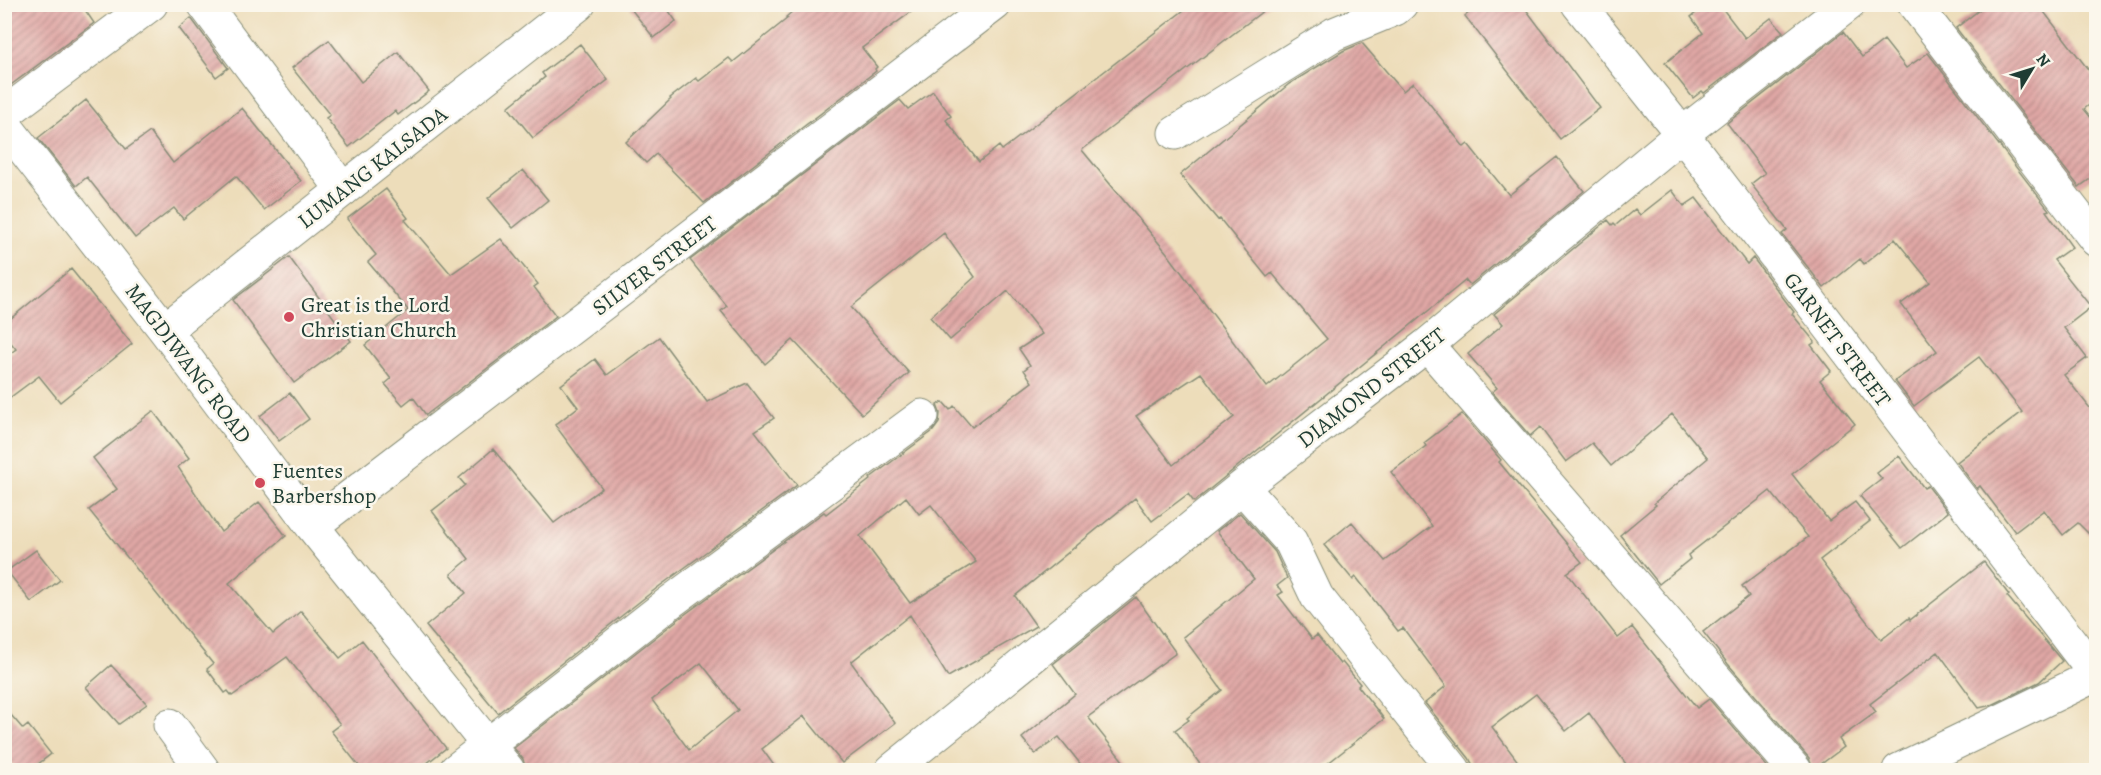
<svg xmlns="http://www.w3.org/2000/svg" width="2101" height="775" font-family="Alegreya,serif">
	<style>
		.building { fill: url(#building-hatch); fill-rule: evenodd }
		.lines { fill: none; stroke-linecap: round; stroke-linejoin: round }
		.minor-casing { stroke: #868d77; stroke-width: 35 }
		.minor { stroke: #fff; stroke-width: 33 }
		.poi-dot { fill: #d1495b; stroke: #fbf7ec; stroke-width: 2 }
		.labels { text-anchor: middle; stroke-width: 5; stroke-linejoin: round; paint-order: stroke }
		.street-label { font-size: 22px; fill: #1f3d34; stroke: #fbf7ec }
		.poi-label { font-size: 22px; fill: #1f3d34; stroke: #fbf7ec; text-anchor: start }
	</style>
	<defs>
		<pattern id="building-hatch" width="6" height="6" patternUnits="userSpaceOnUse" patternTransform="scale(1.5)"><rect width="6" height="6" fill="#e0a7a5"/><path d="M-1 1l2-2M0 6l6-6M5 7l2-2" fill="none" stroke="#b58987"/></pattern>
	</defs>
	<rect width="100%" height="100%" fill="#fbf7ec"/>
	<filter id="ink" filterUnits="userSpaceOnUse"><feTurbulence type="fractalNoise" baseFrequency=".0167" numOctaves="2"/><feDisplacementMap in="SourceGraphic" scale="12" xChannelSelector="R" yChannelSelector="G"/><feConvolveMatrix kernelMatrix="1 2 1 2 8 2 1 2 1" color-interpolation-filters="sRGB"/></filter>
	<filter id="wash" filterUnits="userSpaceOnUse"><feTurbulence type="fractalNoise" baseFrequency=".008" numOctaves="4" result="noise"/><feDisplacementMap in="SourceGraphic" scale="24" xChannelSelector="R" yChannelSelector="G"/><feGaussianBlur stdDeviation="1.35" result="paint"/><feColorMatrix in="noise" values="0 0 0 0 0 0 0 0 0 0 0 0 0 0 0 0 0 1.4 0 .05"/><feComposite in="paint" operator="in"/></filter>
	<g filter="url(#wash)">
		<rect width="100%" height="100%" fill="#edddba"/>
		<g id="blocks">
			<path class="building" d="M 4,4 L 81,4 L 94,23 L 4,90 Z
				M 627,4 L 664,4 L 676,21 L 654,38 Z
				M 801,4 L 922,4 L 862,48 L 877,67 L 875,69 L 876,71 L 704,203 L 656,154 L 646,163 L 626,142 L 671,99 L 670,98 L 696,78 L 699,81 L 729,58 L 733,62 L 788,18 L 786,17 Z
				M 1192,4 L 1272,4 L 1082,150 L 1167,253 L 1267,387 L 1327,339 L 1272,273 L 1267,277 L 1220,219 L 1218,220 L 1180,175 L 1289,84 L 1343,51 L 1362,43 L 1403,91 L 1413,83 L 1464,147 L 1468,144 L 1509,195 L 1557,157 L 1584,191 L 1470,285 L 1466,280 L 1194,502 L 1188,494 L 1152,521 L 1135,498 L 1015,596 L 1036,626 L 948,677 L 910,615 L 851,662 L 895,723 L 842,763 L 804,716 L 762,749 L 778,771 L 526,771 L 523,759 L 514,748 L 680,618 L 824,512 L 826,514 L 871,479 L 870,478 L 933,431 L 939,423 L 940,413 L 937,405 L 943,402 L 950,410 L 954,406 L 972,427 L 1032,382 L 1024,370 L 1030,365 L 1019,349 L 1042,334 L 1008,291 L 950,340 L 930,317 L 975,277 L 944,233 L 851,307 L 909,373 L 862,414 L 793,340 L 765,364 L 721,311 L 727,306 L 690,260 L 900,100 L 908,109 L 933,91 L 951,116 L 946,120 L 979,162 L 999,146 L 1002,150 ZM 1201,373 L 1234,417 L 1173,465 L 1136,416 ZM 906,497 L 919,514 L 931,505 L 976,562 L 910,603 L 860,536 ZM 701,663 L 738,710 L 689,750 L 652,700 Z
				M 1480,4 L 1522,4 L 1600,108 L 1560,139 L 1465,16 Z
				M 1707,4 L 1719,4 L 1745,38 L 1771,18 L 1783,32 L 1704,93 L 1702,91 L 1693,98 L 1665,63 L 1703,33 L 1691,17 Z
				M 1987,4 L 2038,4 L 2097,81 L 2097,99 L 2084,109 L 2097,125 L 2097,174 L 2079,187 L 1956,28 Z
				M 191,18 L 228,68 L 216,77 L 179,28 Z
				M 1843,32 L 1862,57 L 1884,40 L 1906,68 L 1928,53 L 2049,210 L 2046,211 L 2072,247 L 2054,260 L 2091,307 L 2064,328 L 2087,358 L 2064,375 L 2097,417 L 2097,542 L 2078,523 L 2063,535 L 2044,510 L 2015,532 L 1980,486 L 1977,489 L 1957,462 L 2022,412 L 1979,357 L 1914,406 L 1895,381 L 1937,351 L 1901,304 L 1930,282 L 1895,239 L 1864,264 L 1860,259 L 1824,288 L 1782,234 L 1787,230 L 1751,184 L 1765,173 L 1727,123 Z
				M 329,40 L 361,82 L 398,52 L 429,91 L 398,115 L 395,111 L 349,147 L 326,118 L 330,115 L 292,68 Z
				M 580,44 L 608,80 L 533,138 L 508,107 L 545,77 L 542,73 Z
				M 86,100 L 126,149 L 150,132 L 173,163 L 242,108 L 301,181 L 264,210 L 236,176 L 183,219 L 174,208 L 135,238 L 87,177 L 76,186 L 38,138 Z
				M 523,170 L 548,200 L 513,228 L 488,198 Z
				M 386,189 L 408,218 L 405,220 L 451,274 L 501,239 L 538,284 L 534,287 L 556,316 L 426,415 L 413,397 L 403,405 L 385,384 L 391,379 L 365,345 L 408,310 L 368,262 L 376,255 L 347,219 Z
				M 1672,190 L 1684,206 L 1696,198 L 1747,264 L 1753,258 L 1794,312 L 1792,314 L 1815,342 L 1811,345 L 1831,371 L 1820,380 L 1855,424 L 1792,474 L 1829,521 L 1855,502 L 1870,521 L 1820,560 L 1881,640 L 1909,618 L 1910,620 L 1984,562 L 2009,595 L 2007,596 L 2062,661 L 2039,682 L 1992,705 L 1979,708 L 1938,652 L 1870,704 L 1876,712 L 1839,739 L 1844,747 L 1813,770 L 1809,758 L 1728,664 L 1703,632 L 1749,596 L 1742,586 L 1808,537 L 1770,491 L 1688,555 L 1690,559 L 1659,584 L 1620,535 L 1656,505 L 1654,503 L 1708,458 L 1672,414 L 1611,466 L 1592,443 L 1566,462 L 1540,427 L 1530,436 L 1492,392 L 1497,388 L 1468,354 L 1503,324 L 1494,314 L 1608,220 L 1612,225 L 1614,223 L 1616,225 L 1635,209 L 1640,215 Z
				M 289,257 L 351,341 L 294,383 L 233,300 Z
				M 71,269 L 132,344 L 60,402 L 39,376 L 4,402 L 4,358 L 16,349 L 4,334 L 4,324 Z
				M 659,337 L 707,402 L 747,383 L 774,418 L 755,431 L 797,485 L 657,588 L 498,713 L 426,626 L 466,593 L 451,574 L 469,559 L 432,511 L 465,485 L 459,478 L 493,449 L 554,523 L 602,488 L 555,425 L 578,407 L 561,385 L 595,359 L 607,375 Z
				M 290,393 L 309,419 L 279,441 L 260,416 Z
				M 153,411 L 189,458 L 178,467 L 221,532 L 259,502 L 286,536 L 229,583 L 273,634 L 301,611 L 340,658 L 362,640 L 446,748 L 417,771 L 363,771 L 331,731 L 340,724 L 287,657 L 232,696 L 228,691 L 225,693 L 207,669 L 213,664 L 89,510 L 117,489 L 93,458 Z
				M 1462,414 L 1501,460 L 1499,462 L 1582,562 L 1567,573 L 1618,638 L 1632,627 L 1697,708 L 1709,699 L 1771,771 L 1631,771 L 1589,713 L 1566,731 L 1536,694 L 1492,727 L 1525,771 L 1476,771 L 1469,758 L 1425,703 L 1446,686 L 1403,628 L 1398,631 L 1356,577 L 1353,580 L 1324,545 L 1352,522 L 1385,561 L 1432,526 L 1391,472 L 1426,446 L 1424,443 Z
				M 1899,456 L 1924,488 L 1928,486 L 1948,512 L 1902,548 L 1860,496 L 1882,479 L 1877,473 Z
				M 1240,513 L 1275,552 L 1287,578 L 1277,586 L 1283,592 L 1278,595 L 1312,639 L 1317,635 L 1340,664 L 1342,662 L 1360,684 L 1358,686 L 1384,719 L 1318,771 L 1205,771 L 1175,730 L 1189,720 L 1187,718 L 1222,690 L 1183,637 L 1254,579 L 1217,531 Z
				M 36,550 L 60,580 L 31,602 L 7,571 Z
				M 1136,597 L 1176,653 L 1088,717 L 1131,771 L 1086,771 L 1059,737 L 1035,754 L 1022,738 L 1075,694 L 1053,664 Z
				M 111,665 L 147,704 L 119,724 L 86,687 Z
				M 4,707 L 23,729 L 28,725 L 51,754 L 29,771 L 18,771 L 4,754 Z"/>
		</g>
	</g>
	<g filter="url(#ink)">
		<use href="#blocks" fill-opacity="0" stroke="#868d77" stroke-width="1.5"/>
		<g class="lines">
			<g class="minor-casing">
				<path id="minor" d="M 204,4 L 343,190
					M 1578,4 L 1682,134 L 2096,675
					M 1914,4 L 2096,240
					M 4,114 L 151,4
					M 4,124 L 165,330 L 312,526 L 508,770
					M 1175,133 L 1334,34 L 1395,9 L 1401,4
					M 165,330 L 579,4
					M 1427,345 L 1795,770
					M 1242,487 L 1291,542 L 1317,597 L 1454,770
					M 312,526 L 995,4
					M 170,725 L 203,770
					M 456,770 L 669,603 L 922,416
					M 892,770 L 1242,487 L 1427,345 L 1682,134 L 1849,4
					M 1899,770 L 2096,675"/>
			</g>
			<use href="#minor" class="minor"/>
		</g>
	</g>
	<g class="poi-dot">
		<circle cx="289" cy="317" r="6"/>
		<circle cx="260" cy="483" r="6"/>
	</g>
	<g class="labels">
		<g class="street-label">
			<text transform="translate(372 167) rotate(-38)" y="8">LUMANG KALSADA</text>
			<text transform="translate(654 265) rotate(-37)" y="8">SILVER STREET</text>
			<text transform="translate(1838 339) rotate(53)" y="8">GARNET STREET</text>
			<text transform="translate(189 363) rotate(53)" y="8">MAGDIWANG ROAD</text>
			<text transform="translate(1371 387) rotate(-38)" y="8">DIAMOND STREET</text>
		</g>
		<g class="poi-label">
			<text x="301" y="312">Great is the Lord<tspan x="301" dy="25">Christian Church</tspan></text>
			<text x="272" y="478">Fuentes<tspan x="272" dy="25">Barbershop</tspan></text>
		</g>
	</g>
	<rect width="2101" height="775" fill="none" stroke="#fbf7ec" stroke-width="24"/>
	<g transform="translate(2032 69) rotate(52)" stroke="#fbf7ec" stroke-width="4.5" paint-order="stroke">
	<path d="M0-4.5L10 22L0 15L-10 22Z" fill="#1f3d34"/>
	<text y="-9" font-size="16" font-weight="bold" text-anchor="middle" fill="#1f3d34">N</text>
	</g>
</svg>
